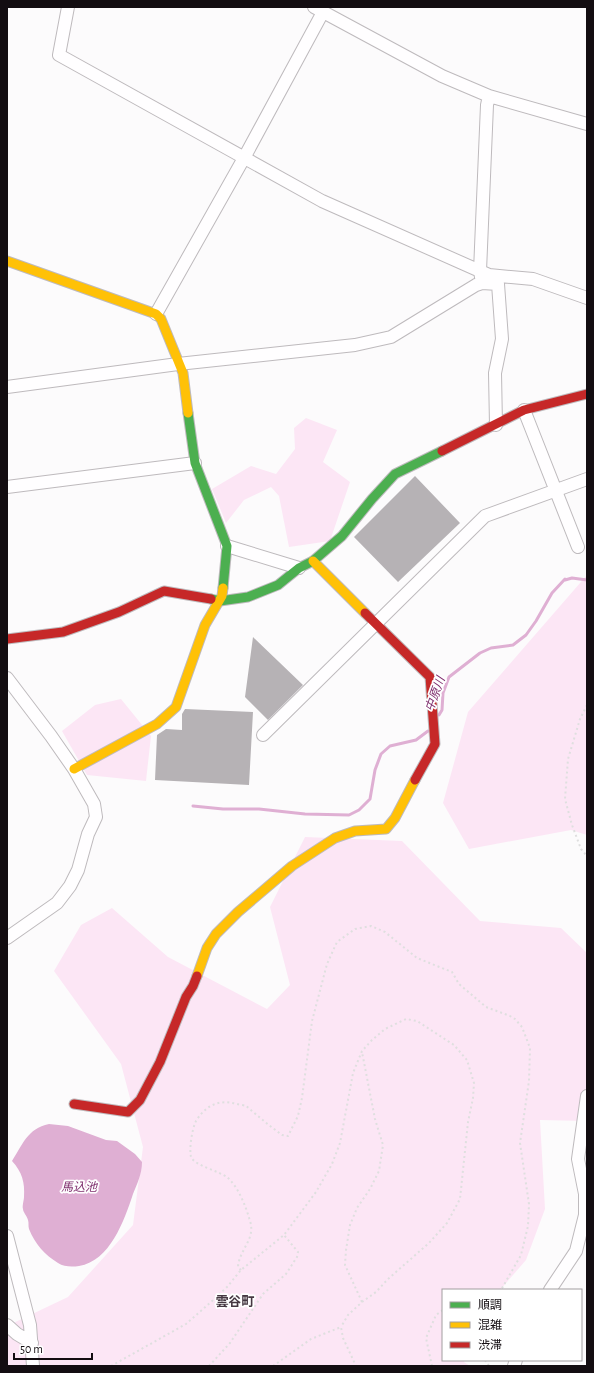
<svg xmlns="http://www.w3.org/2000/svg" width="594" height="1373" font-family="'Alegreya Sans','Noto Sans JP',sans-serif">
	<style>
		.green { fill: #fce6f5 }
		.water { fill: #dfafd3 }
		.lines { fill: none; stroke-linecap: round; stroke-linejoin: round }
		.stream { stroke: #dfafd3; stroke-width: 3 }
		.building { fill: #b6b2b5 }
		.street-casing { stroke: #bebabd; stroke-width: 14 }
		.fast-casing { stroke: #bebabd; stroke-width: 11 }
		.slow-casing { stroke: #bebabd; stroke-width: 11 }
		.jam-casing { stroke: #bebabd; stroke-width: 11 }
		.path { stroke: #dfdfdf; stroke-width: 2; stroke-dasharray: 2 3; stroke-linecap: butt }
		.street { stroke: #fffeff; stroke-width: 12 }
		.fast { stroke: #4caf50; stroke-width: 9 }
		.slow { stroke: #ffc107; stroke-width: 9 }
		.jam { stroke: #c62828; stroke-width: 9 }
		.labels { text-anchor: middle; stroke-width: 3.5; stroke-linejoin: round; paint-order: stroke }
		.water-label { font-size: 12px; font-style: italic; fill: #7f2e6e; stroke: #fff }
		.quarter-label { font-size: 13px; font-weight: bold; fill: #453741; stroke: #fff }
	</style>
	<rect width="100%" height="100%" fill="#fcfbfc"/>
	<path class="green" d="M 306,418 L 337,430 L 323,462 L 350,482 L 330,541 L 289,547 L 279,496 L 271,487 L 244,500 L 226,523 L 212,489 L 251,466 L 276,474 L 295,449 L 294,428 Z
		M 587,575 L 587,835 L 571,830 L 469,849 L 443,803 L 468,712 Z
		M 121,699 L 151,736 L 146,781 L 87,775 L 62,731 L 95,705 Z
		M 305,837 L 402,841 L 480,921 L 561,928 L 587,953 L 587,1121 L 540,1120 L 545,1209 L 526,1260 L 500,1290 L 443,1290 L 443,1360 L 464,1360 L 464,1362 L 470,1366 L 7,1366 L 7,1326 L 68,1297 L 133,1225 L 143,1147 L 121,1064 L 54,971 L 81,925 L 112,908 L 168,957 L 267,1009 L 290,985 L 270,907 Z"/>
	<path class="water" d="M 49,1124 L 68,1126 L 106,1140 L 117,1141 L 135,1154 L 142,1162 C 142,1174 137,1184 133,1194 C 124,1221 110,1261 79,1266 C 72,1267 64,1267 58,1263 C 45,1255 35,1244 29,1229 C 28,1226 29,1223 28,1220 C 27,1216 23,1212 23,1209 C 22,1206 24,1200 24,1197 C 25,1182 22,1172 12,1161 C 23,1144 27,1129 49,1124 Z"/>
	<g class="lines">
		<path class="stream" d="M 439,715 L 442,710 L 443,693 L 449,677 L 480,653 L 491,648 L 513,645 L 526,635 L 536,621 L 552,593 L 565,579 L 565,580 L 572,578 L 587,580
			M 193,806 L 223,809 L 259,809 L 305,814 L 349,815 L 359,810 L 370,799 L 375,770 L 381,754 L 390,746 L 416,740 L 428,731"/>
	</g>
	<path class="building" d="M 415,476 L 460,523 L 398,582 L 354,537 Z
		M 253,637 L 303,685 L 268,720 L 245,697 Z
		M 185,709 L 253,712 L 249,785 L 155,780 L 157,735 L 166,729 L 182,730 L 182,714 Z"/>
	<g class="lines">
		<g class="street-casing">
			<path id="street" d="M 68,7 L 59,55 L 322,201 L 489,275 L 533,279 L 587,298
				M 314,7 L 442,76 L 489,96 L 587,124
				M 489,96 L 487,105 L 480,271 L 482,283 L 498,284 L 502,339 L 495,373 L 496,425
				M 156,314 L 244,158 L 323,12
				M 7,387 L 178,364 L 355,345 L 391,337 L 476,285 L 482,283
				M 524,410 L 578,547
				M 7,487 L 195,463
				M 227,546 L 299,568
				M 7,678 L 51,736 L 74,769 L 94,804 L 96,817 L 88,834 L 78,870 L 70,886 L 57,903 L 7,938
				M 263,735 L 485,516 L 587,479
				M 7,1236 L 30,1325 L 33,1366
				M 550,1290 L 576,1251 L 585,1215 L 585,1194 L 578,1159 L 587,1096
				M 7,1325 L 17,1334 L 32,1343
				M 514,1366 L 516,1360"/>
		</g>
		<g class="fast-casing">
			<path id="fast" d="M 188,413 L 195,463 L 227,546 L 223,588
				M 211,599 L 220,601 L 248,597 L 278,585 L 299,568 L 313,561 L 342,536 L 372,499 L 395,474 L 442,451"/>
		</g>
		<g class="slow-casing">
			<path id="slow" d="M 7,261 L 156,314 L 161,319 L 183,373 L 188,413
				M 313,561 L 365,613
				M 74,769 L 157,724 L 176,707 L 205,625 L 222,596 L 223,588
				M 197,976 L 207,948 L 216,934 L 238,912 L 292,866 L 335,838 L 355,831 L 386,829 L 395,818 L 415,780"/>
		</g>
		<g class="jam-casing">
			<path id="jam" d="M 442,451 L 524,410 L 587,394
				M 365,613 L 430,677 L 435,744 L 415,780
				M 7,639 L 63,632 L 119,612 L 164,591 L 211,599
				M 74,1104 L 128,1112 L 140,1100 L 160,1062 L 186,997 L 193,986 L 197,976"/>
		</g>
		<path class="path" d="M 587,705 L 580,719 L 568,759 L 565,799 L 572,825 L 581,849 L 587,856
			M 241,1270 L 238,1267 C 239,1250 256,1239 250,1221 C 246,1207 239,1188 228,1178 C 220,1171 195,1166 191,1157 C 189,1149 192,1129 196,1121 C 206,1105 219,1099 237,1104 C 240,1105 244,1105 246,1106 C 250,1109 254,1113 258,1116 C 266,1123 274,1129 282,1135 L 288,1136 L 298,1116 L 302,1098 L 312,1021 L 327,964 L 337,942 L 355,929 L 371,926 L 385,932 L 417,958 L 452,972 L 459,984 L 486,1007 L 510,1016 L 515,1019 L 522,1027 L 530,1048 L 529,1081 L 520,1143 L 529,1204 L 528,1226 L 521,1255 L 501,1290
			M 362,1302 L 345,1265 L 346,1250 L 350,1225 L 357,1208 L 370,1189 L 379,1171 L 383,1145 L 375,1119 L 362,1052
			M 485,1360 L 489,1366
			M 111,1366 L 186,1324 L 211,1302 L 227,1287 L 241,1270 L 284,1235 L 316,1192 L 332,1164 L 340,1143 L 353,1073 L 362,1051 L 372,1040 L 385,1029 L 406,1019 L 417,1021 L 454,1045 L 467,1060 L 474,1083 L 473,1098 L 468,1122 L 460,1199 L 447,1223 L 429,1243 L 388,1279 L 376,1292 L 362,1302 L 348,1315 L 341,1327
			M 209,1366 L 230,1343 L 263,1294 L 286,1274 L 297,1257 L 298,1252 L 284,1235
			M 273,1366 L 311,1339 L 341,1327 L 343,1338 L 356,1366
			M 432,1366 L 426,1338 L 436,1315 L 443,1310"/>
		<use href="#street" class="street"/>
		<use href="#fast" class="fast"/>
		<use href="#slow" class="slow"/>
		<use href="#jam" class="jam"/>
	</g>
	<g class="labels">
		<g class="water-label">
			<text transform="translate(435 694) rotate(-70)" y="4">中原川</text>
			<text x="79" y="1191">馬込池</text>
		</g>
		<g class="quarter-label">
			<text x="235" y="1306">雲谷町</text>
		</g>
	</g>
	<rect width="594" height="1373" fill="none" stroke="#130d11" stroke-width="16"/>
	<rect x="442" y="1289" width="140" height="72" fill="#ffffff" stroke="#a19ea0"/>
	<rect x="450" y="1302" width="20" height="6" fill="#4caf50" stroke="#a19ea0"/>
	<text x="478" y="1309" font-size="12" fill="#130d11">順調</text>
	<rect x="450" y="1322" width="20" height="6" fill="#ffc107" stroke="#a19ea0"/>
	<text x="478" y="1329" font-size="12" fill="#130d11">混雑</text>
	<rect x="450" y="1342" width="20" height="6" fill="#c62828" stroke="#a19ea0"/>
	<text x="478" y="1349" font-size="12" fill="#130d11">渋滞</text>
	<path d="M14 1353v6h78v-6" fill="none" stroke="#130d11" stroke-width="2"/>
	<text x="20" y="1353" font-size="12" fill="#130d11" stroke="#ffffff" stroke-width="3" paint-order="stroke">50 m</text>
</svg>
